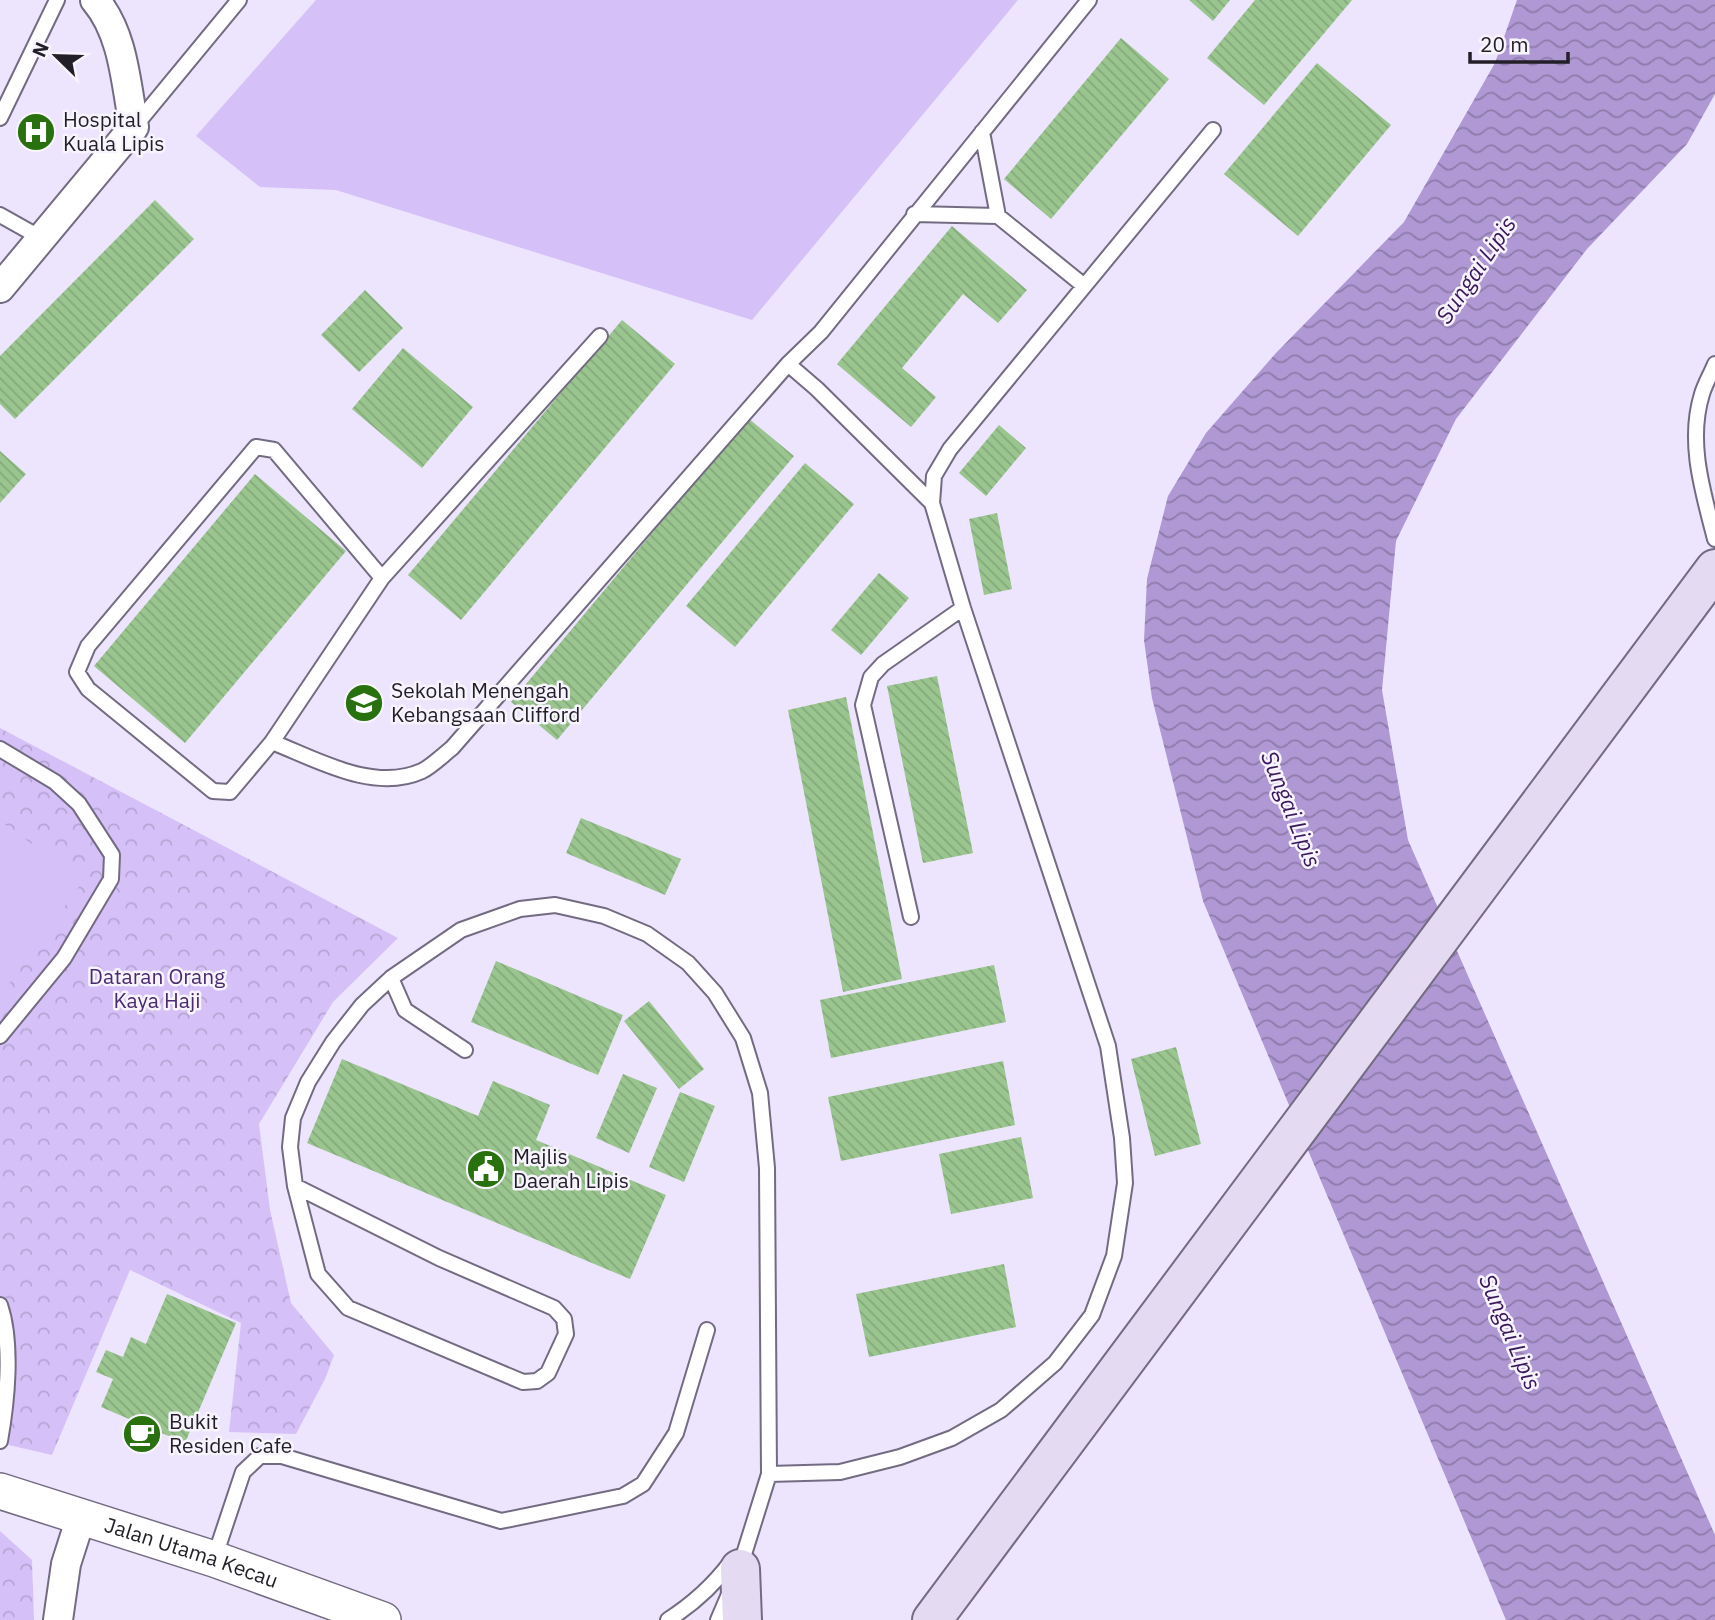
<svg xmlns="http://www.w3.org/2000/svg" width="1715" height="1620" font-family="'IBM Plex Sans',sans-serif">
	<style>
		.forest { fill: url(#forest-crowns) }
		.pitch { fill: #d5c0f7 }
		.water { fill: url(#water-waves) }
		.building { fill: url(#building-back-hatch) }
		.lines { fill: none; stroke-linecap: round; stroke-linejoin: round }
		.service-casing { stroke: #736b81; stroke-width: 18 }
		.minor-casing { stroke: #736b81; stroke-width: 32 }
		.tertiary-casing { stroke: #736b81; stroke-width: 38 }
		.secondary-casing { stroke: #736b81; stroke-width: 42 }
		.service { stroke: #fff; stroke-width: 14 }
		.minor { stroke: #fff; stroke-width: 28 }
		.tertiary { stroke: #fff; stroke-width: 35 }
		.secondary { stroke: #e4daf2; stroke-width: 38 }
		.labels { text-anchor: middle; stroke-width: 5; stroke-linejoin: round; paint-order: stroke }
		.poi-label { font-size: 21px; fill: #221f28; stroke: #f8f4fe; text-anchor: start }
		.park-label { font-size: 21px; fill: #4a2a70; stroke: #f8f4fe }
		.street-label { font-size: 21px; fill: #221f28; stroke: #f8f4fe }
		.water-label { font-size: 23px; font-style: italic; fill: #3a185d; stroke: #f8f4fe }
	</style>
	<defs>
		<pattern id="forest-crowns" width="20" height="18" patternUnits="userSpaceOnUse" patternTransform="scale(1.75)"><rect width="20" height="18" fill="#d5c0f7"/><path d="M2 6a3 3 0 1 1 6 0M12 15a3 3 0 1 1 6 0" fill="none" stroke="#b7a5d4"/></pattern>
		<pattern id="water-waves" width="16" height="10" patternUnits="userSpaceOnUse" patternTransform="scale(1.75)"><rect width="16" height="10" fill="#af98d3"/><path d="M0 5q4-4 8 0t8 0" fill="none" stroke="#8e7bab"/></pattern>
		<pattern id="building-back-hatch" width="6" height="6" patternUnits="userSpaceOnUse" patternTransform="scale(1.75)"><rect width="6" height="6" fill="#9ac58f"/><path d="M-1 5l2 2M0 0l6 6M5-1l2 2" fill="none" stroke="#84a97b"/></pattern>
	</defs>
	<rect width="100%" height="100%" fill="#ede4fd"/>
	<path class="forest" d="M 0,728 L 398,938 L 333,1002 L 259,1124 L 270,1210 L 291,1303 L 334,1355 L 325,1379 L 296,1434 L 229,1432 L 241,1323 L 130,1270 L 52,1455 L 0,1443 Z
		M 0,1531 L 32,1560 L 34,1620 L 0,1620 Z"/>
	<path class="pitch" d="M 316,0 L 1018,0 L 752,320 L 336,190 L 260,187 L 196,136 Z
		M 0,821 L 83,881 L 0,996 Z"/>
	<path class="water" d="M 1517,0 L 1715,0 L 1715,94 L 1687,144 L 1587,249 L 1456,419 L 1396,541 L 1382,690 L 1408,840 L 1715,1535 L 1715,1620 L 1506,1620 L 1203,901 L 1152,698 L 1144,640 L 1147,579 L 1168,496 L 1206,433 L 1276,353 L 1404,222 L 1495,63 Z"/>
	<path class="building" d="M 1189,0 L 1230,0 L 1213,21 Z
		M 1255,0 L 1352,0 L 1264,105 L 1207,58 Z
		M 1121,38 L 1169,79 L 1051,219 L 1004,179 Z
		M 1317,63 L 1391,125 L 1298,236 L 1224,174 Z
		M 155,200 L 194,239 L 15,419 L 0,404 L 0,356 Z
		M 952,226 L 1027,290 L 998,323 L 963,294 L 902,368 L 936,397 L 911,427 L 837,364 Z
		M 365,290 L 403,328 L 359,372 L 321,335 Z
		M 622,320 L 675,364 L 461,620 L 408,575 Z
		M 403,348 L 473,407 L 422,468 L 352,409 Z
		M 748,418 L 794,456 L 557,740 L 511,702 Z
		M 999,425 L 1026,448 L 986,496 L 959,473 Z
		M 0,451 L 26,474 L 0,503 Z
		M 805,463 L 854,504 L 735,647 L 686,606 Z
		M 255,474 L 346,551 L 185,743 L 94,666 Z
		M 997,513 L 1012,589 L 984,595 L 969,519 Z
		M 879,573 L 909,598 L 861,655 L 831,630 Z
		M 937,676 L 973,853 L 923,863 L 887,686 Z
		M 846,697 L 902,979 L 843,992 L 788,710 Z
		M 581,818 L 681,859 L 665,895 L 566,853 Z
		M 496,961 L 623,1015 L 598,1075 L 471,1022 Z
		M 994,965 L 1006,1022 L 831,1058 L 820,1000 Z
		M 649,1001 L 704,1069 L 679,1089 L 624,1021 Z
		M 1176,1047 L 1201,1144 L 1155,1156 L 1131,1059 Z
		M 342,1059 L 478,1116 L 493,1081 L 550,1105 L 536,1140 L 666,1195 L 630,1279 L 307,1143 Z
		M 1003,1061 L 1015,1125 L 841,1161 L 828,1097 Z
		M 623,1074 L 657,1088 L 629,1153 L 596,1138 Z
		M 680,1092 L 715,1106 L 684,1182 L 649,1167 Z
		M 1021,1137 L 1033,1198 L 951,1214 L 939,1154 Z
		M 1004,1264 L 1016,1327 L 869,1357 L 856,1294 Z
		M 167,1294 L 236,1323 L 185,1443 L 101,1407 L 113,1379 L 96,1372 L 106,1350 L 123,1357 L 131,1337 L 146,1344 Z"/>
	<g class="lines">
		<g class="service-casing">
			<path id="service" d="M 0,118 L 57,0
				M 135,126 L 239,0
				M 982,132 L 998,216
				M 914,214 L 998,216 L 1083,285
				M 0,215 L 41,238
				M 1715,364 C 1711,374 1705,384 1702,394 C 1687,442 1703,492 1715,539
				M 256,447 L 274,450 L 382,578 L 272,742 L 230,792 L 213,791 L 88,689 L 77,672 L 88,646 Z
				M 932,503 L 817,389 L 788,364 L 821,332 L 1089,0
				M 382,578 L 600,336
				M 272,742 C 316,759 373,793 422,771 C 432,766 443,755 452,748 L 788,364
				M 0,749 L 55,782 L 79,804 L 112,855 L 111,879 L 64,958 L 0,1036
				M 911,917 L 863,705 L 871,677 L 883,664 L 963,608
				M 391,978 L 405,1010 L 465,1050
				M 295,1186 L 439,1258 L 554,1308 L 564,1319 L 566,1334 L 548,1373 L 537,1381 L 523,1382 L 348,1308 L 318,1274 L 295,1186 L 290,1147 L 293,1118 L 308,1082 L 333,1042 L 362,1005 L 391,978 L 461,930 L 520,909 L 555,905 L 604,916 L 647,934 L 688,963 L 715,993 L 743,1038 L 760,1093 L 767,1168 L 769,1474 L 740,1567
				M 0,1305 C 13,1344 7,1402 0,1441
				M 769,1474 L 840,1472 L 900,1457 L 952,1438 L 1001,1410 L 1055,1363 L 1092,1315 L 1114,1256 L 1125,1183 L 1122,1138 L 1108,1046 L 963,608 L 932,503 L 934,476 L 950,449 L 1213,130
				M 214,1559 L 243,1472 L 260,1456 L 282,1456 L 501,1521 L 623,1496 L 643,1484 L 676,1433 L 707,1330
				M 668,1620 C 693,1604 713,1586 731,1562
				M 718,1620 L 730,1592"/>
		</g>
		<g class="minor-casing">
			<path id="minor" d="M 0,288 L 134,127 C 126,85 124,34 95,0
				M 58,1620 L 66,1564 L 81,1517"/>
		</g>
		<g class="tertiary-casing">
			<g id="tertiary">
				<path id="s1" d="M 0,1491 L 214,1559 L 383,1620"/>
			</g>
		</g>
		<g class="secondary-casing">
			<path id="secondary" d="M 740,1569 L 742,1620
				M 932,1620 L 1715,569"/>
		</g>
		<use href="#service" class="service"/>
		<use href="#minor" class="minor"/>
		<use href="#tertiary" class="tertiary"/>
		<use href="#secondary" class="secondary"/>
	</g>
	<defs>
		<g id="hospital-disc" transform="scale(2.0125)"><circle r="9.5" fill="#29700f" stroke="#f8f4fe"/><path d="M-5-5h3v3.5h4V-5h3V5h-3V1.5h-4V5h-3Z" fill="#fff"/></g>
		<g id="school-disc" transform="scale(2.0125)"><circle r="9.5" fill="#29700f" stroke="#f8f4fe"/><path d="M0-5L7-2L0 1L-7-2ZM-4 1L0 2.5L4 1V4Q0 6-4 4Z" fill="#fff"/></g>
		<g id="civic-disc" transform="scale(2.0125)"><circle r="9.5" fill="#29700f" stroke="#f8f4fe"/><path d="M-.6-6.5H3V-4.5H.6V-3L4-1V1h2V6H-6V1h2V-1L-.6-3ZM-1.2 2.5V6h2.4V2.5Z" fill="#fff"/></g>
		<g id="cafe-disc" transform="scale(2.0125)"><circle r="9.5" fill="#29700f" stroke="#f8f4fe"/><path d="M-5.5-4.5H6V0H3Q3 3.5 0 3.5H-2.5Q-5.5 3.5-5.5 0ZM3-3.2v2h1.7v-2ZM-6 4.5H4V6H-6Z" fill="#fff"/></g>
	</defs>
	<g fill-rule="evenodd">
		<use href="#hospital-disc" x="36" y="132"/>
		<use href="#school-disc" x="364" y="703"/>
		<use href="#civic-disc" x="486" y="1169"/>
		<use href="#cafe-disc" x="142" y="1434"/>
	</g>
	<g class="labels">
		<g class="poi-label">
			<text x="63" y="127">Hospital<tspan x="63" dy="24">Kuala Lipis</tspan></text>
			<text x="391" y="698">Sekolah Menengah<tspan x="391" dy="24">Kebangsaan Clifford</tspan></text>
			<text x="513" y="1164">Majlis<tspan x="513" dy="24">Daerah Lipis</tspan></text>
			<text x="169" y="1429">Bukit<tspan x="169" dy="24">Residen Cafe</tspan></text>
		</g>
		<g class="park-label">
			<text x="157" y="984">Dataran Orang<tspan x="157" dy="24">Kaya Haji</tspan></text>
		</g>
		<g class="street-label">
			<text dy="7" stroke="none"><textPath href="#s1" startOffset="201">Jalan Utama Kecau</textPath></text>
		</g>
		<g class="water-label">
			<text transform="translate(1476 270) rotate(-56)" y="8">Sungai Lipis</text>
			<text transform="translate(1291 809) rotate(68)" y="8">Sungai Lipis</text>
			<text transform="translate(1510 1332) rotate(67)" y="8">Sungai Lipis</text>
		</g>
	</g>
	<g transform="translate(56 56) rotate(293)" stroke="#f8f4fe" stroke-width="5" paint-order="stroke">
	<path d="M0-5L12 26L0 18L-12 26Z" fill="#221f28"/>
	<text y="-10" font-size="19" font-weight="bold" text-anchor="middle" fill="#221f28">N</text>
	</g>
	<path d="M1470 52v10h98v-10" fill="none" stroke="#221f28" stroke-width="3.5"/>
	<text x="1480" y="52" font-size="21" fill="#221f28" stroke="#f8f4fe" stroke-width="5" paint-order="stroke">20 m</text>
</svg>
